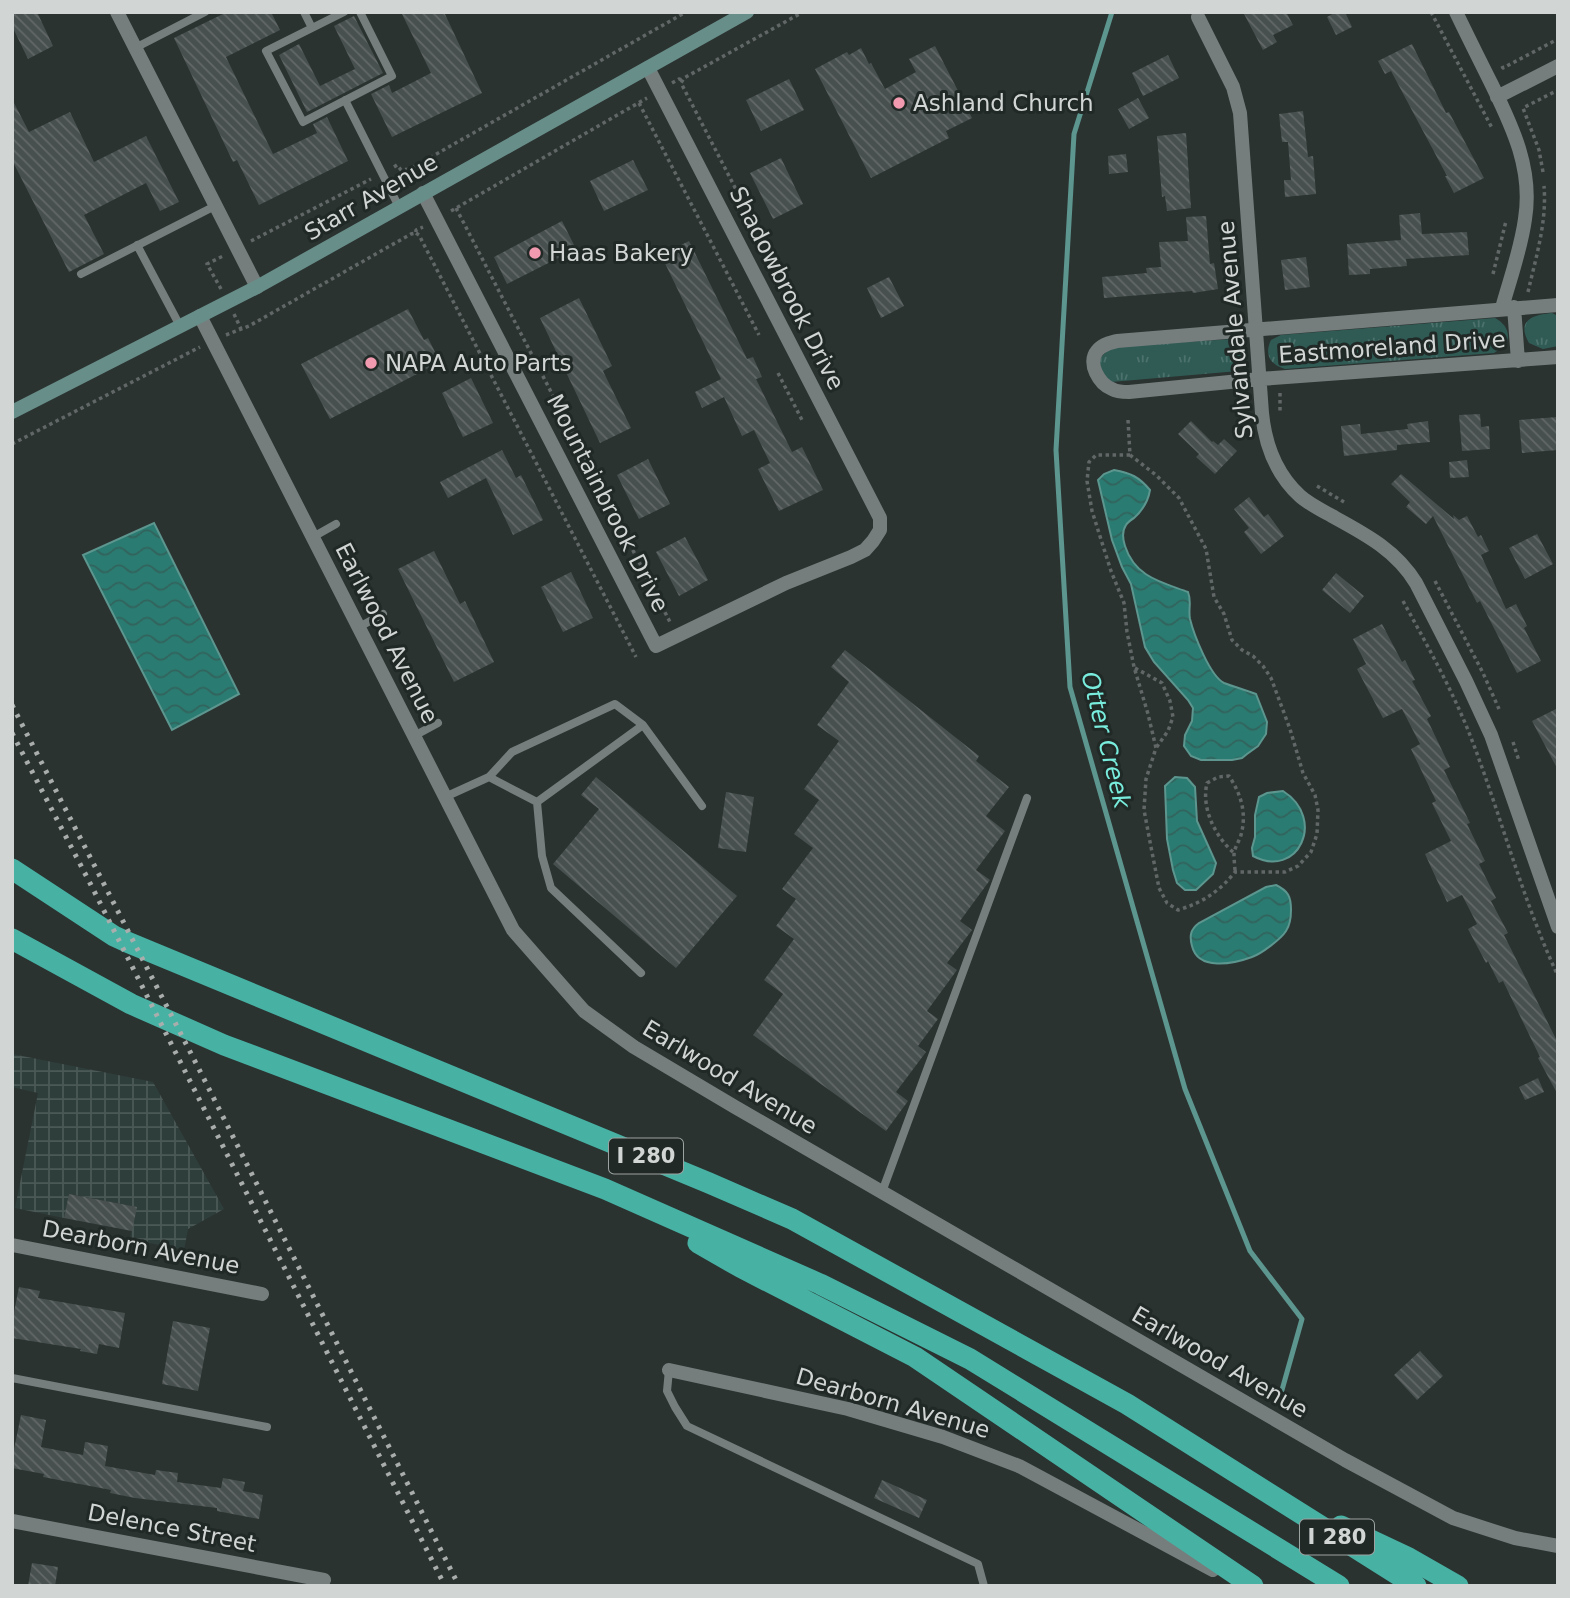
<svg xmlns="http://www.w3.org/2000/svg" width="1570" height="1598" font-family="'DejaVu Sans',sans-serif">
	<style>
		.industrial { fill: url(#industrial-grid) }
		.grass { fill: url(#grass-tufts) }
		.water { fill: url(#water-waves); stroke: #5c968f; stroke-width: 2 }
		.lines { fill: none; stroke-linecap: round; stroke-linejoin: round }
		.stream { stroke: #5c968f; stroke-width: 5 }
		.building { fill: url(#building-back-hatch) }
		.path { stroke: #606766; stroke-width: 3.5; stroke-dasharray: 3.5 3.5; stroke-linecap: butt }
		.lane { stroke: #767e7d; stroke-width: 8 }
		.street { stroke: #767e7d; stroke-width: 14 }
		.secondary { stroke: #688e89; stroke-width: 14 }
		.highway { stroke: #47b2a4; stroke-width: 21 }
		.rail { stroke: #a9aead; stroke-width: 5; stroke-dasharray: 3.5 7; stroke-linecap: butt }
		.poi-dot { fill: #f29ab0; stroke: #212927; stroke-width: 2.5 }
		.labels { text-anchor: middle; stroke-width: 6; stroke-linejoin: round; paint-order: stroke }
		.shield { fill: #212927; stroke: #9ca2a1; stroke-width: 2 }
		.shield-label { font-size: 21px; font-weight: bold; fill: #d1d6d5 }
		.poi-label { font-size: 23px; fill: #d1d6d5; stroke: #212927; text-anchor: start }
		.street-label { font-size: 23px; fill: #d1d6d5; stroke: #212927 }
		.water-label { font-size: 24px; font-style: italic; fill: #79eddd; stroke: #212927 }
	</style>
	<defs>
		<pattern id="industrial-grid" width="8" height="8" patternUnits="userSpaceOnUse" patternTransform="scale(1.75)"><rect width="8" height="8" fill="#2e3e3b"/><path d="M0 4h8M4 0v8" fill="none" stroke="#4b5956"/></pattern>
		<pattern id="grass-tufts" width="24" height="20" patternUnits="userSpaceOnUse" patternTransform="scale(1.75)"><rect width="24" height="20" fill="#305b55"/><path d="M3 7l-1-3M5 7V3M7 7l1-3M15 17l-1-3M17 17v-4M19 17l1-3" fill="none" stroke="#4d726d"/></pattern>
		<pattern id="water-waves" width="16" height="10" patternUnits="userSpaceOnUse" patternTransform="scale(1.75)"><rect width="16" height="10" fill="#2a7b71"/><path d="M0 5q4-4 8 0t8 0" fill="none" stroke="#32635d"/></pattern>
		<pattern id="building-back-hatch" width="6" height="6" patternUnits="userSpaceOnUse" patternTransform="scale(1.75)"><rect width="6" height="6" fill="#48504f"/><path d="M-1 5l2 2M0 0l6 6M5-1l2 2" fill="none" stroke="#616867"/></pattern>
	</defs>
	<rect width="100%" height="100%" fill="#2b3331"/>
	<path class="industrial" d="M 12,1054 L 153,1082 L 224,1209 L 188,1229 L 184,1250 L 130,1239 L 136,1207 L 70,1194 L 64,1218 L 15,1208 L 38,1093 L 12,1087 Z"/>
	<path class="grass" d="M 1552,313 L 1558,316 L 1558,346 L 1543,349 L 1529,343 C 1516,320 1533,315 1552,313 Z
		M 1495,318 C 1506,324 1511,333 1506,345 L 1494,353 L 1285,369 C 1270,364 1264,355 1271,340 L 1281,335 Z
		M 1234,339 C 1249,345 1252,363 1238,371 L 1111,382 L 1106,380 L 1098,364 C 1103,352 1108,349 1120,346 Z"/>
	<path class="water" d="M 1114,470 C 1131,473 1139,477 1150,490 C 1148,502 1143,510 1134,518 C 1132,519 1127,523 1126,525 C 1122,531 1123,540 1125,546 C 1135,577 1161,582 1188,592 C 1192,602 1188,609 1190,619 C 1194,635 1210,676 1224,683 C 1234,687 1246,690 1256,694 L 1267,722 L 1266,734 L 1258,746 L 1247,754 L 1242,758 L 1232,760 L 1201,760 L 1191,756 L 1184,746 L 1185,735 L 1192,721 L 1193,708 L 1188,700 L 1154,662 L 1145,647 L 1131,584 L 1122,567 L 1112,540 L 1098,480 L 1104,474 Z
		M 154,523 L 239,694 L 172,730 L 83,555 Z
		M 1175,777 L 1187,778 L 1195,787 L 1197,821 L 1216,863 L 1213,874 L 1196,890 L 1185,890 L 1177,883 L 1173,870 L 1167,839 L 1165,786 Z
		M 1283,791 C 1327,819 1298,880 1253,856 L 1252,848 L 1255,837 L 1255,815 L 1259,797 L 1267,793 Z
		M 1276,885 C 1288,891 1291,896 1291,910 C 1291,917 1290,925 1286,931 C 1281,939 1261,954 1252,957 C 1233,964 1198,971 1192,946 C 1189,935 1191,929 1199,923 L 1266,887 Z"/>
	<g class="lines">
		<path class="stream" d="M 1112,12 L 1074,134 L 1056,450 L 1070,687 L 1185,1089 L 1250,1251 L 1302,1319 L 1280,1397"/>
	</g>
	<path class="building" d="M 12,12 L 37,12 L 53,46 L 28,59 L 12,26 Z
		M 227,12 L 271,12 L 280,30 L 226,57 L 273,154 L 317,133 L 313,124 L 327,117 L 348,161 L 259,205 L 237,160 L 233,162 L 174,38 Z
		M 401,12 L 444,12 L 482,93 L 392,137 L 371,94 L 389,85 L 392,93 L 431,73 Z
		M 1243,12 L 1286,12 L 1293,25 L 1273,35 L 1277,42 L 1263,50 Z
		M 1336,12 L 1345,12 L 1352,27 L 1336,35 L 1327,17 Z
		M 354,16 L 383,73 L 307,112 L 279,55 L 299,44 L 320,86 L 355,69 L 334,26 Z
		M 1412,44 L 1446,113 L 1449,112 L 1484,178 L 1454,193 L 1445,176 L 1447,176 L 1391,71 L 1385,74 L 1378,61 Z
		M 935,46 L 972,118 L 946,131 L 949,138 L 871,178 L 815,69 L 847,52 L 849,55 L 861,48 L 869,64 L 871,63 L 885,89 L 916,72 L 909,59 Z
		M 1168,55 L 1179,78 L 1143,96 L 1132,73 Z
		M 789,79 L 804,110 L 761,131 L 746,100 Z
		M 1138,98 L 1149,118 L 1129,129 L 1118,109 Z
		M 12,99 L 29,132 L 70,112 L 94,162 L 146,136 L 179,202 L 160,211 L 146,183 L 84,215 L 104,254 L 69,272 L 12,160 Z
		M 1303,111 L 1308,157 L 1313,156 L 1316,194 L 1285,197 L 1284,180 L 1291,180 L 1288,142 L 1282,142 L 1279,114 Z
		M 1186,133 L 1191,208 L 1167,211 L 1165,196 L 1162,197 L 1157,136 Z
		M 1126,154 L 1128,172 L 1109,174 L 1108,156 Z
		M 781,158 L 803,204 L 773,219 L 750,173 Z
		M 633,160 L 648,190 L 604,211 L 590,181 Z
		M 1420,213 L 1422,234 L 1467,232 L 1469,255 L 1406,259 L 1407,266 L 1370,269 L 1370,274 L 1349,275 L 1347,244 L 1401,240 L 1399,215 Z
		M 1206,216 L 1210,264 L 1214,263 L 1218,289 L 1193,293 L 1192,291 L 1104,298 L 1102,277 L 1147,273 L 1146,268 L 1161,267 L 1159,242 L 1188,241 L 1186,217 Z
		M 562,221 L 576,249 L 507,284 L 494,257 Z
		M 689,241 L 747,359 L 753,357 L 762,377 L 756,379 L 792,452 L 802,447 L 823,490 L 779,511 L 758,469 L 770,463 L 754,430 L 742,436 L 724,397 L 702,408 L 695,392 L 721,379 L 661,255 Z
		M 1306,257 L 1310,287 L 1285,290 L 1281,260 Z
		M 889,277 L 904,306 L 881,318 L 867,288 Z
		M 579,298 L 612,366 L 603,371 L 631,428 L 600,443 L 540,318 Z
		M 408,309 L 424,340 L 428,338 L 440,362 L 330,419 L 301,364 Z
		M 471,378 L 493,423 L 463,437 L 442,393 Z
		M 1480,414 L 1481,427 L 1489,426 L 1490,449 L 1462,451 L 1459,415 Z
		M 1558,417 L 1558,450 L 1522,453 L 1519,420 Z
		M 1191,421 L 1212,442 L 1213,441 L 1218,445 L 1224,439 L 1237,451 L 1215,474 L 1196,457 L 1199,454 L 1178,434 Z
		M 1428,421 L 1430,442 L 1397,445 L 1397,450 L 1344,456 L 1341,426 L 1360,424 L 1361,434 L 1408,429 L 1407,424 Z
		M 502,450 L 516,478 L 521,475 L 543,520 L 513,535 L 486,478 L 448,498 L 440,482 Z
		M 648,459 L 670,504 L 639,519 L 617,475 Z
		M 1467,460 L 1469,477 L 1450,478 L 1449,462 Z
		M 1401,474 L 1454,519 L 1453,515 L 1459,520 L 1467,516 L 1478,537 L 1481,535 L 1489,551 L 1481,555 L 1506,609 L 1516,604 L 1527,626 L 1524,628 L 1541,661 L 1517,673 L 1480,601 L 1477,603 L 1433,516 L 1426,524 L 1406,507 L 1410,502 L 1391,484 Z
		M 1249,497 L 1264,517 L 1268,514 L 1284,536 L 1261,554 L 1244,532 L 1249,528 L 1234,509 Z
		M 1537,534 L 1553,564 L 1525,579 L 1509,548 Z
		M 685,537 L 708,580 L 679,596 L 656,552 Z
		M 434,551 L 460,604 L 465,601 L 494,662 L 454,682 L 398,569 Z
		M 571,572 L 593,618 L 563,632 L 541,587 Z
		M 1336,573 L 1364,596 L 1350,613 L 1322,590 Z
		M 1382,624 L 1402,662 L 1405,660 L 1415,680 L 1412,681 L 1431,716 L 1427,719 L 1450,767 L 1444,770 L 1470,823 L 1467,824 L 1485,861 L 1479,864 L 1496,898 L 1491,901 L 1508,933 L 1504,935 L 1558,1043 L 1558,1095 L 1538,1058 L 1540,1057 L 1503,981 L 1499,983 L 1488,961 L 1486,963 L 1468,929 L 1477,924 L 1462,895 L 1447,902 L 1425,854 L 1451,841 L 1432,803 L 1436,801 L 1411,749 L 1420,744 L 1402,709 L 1383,718 L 1357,669 L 1366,664 L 1353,639 Z
		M 845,650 L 979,756 L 976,761 L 1009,787 L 986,816 L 1005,831 L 976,870 L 990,880 L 960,921 L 972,930 L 947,963 L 957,970 L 927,1011 L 938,1019 L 918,1046 L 926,1052 L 896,1092 L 908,1101 L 886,1131 L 753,1035 L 783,994 L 764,980 L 794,939 L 776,926 L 796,899 L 782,889 L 813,848 L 794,834 L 819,800 L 804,789 L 839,741 L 817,725 L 849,682 L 831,667 Z
		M 1558,708 L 1558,770 L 1532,721 Z
		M 596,777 L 737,896 L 676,968 L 553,864 L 599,809 L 581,795 Z
		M 726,792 L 754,797 L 746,852 L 718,848 Z
		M 1538,1078 L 1544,1092 L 1525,1100 L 1519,1087 Z
		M 69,1194 L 137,1207 L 132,1231 L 64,1218 Z
		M 19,1287 L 40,1291 L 38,1298 L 125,1313 L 119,1348 L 99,1344 L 97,1354 L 80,1351 L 81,1349 L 12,1338 L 12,1322 Z
		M 173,1321 L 210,1328 L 198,1391 L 162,1384 Z
		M 1420,1351 L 1443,1376 L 1417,1400 L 1394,1375 Z
		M 21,1415 L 46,1420 L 41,1447 L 83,1455 L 85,1442 L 108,1446 L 105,1466 L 155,1475 L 156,1470 L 178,1473 L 177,1482 L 221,1488 L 223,1478 L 245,1482 L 243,1491 L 263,1495 L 259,1519 L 217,1511 L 217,1508 L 135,1498 L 110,1493 L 111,1490 L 43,1477 L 44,1474 L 12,1468 L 12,1459 Z
		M 882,1480 L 927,1500 L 919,1518 L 874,1498 Z
		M 32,1563 L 58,1567 L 55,1586 L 28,1586 Z"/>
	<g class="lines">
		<path class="path" d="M 1431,12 L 1492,128
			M 1502,66 L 1503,68 L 1558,39
			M 672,83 L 679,79 L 683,80
			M 639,103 L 759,335
			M 394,167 L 397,165 L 401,170 L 410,169 L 686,12
			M 1543,172 L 1539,150 L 1523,108 L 1558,90
			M 456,208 L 670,622
			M 451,211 L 647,98
			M 416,233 L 419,235 L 636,657
			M 251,241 L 371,179
			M 774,263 L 681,83 L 684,78 L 803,12
			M 1493,274 L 1506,221
			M 221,289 L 207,264 L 225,255
			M 1528,292 C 1536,257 1547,222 1544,186
			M 234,314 L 241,329
			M 226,335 L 249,326 L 411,234 L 416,233 L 416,230 L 423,227
			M 778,373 L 803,422
			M 1280,393 L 1280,413
			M 1128,420 L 1130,455 L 1156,475 L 1179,498 L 1206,549 L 1214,597 L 1224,614 L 1232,640 L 1242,650 L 1253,656 L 1263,666 L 1271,678 L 1290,729 L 1303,773 L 1315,795 L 1318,810 L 1317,834 L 1311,852 L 1298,866 L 1285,872 L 1235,872 C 1220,891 1202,903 1178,910 L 1167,903 L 1159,888 L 1151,847 L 1144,810 L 1146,779 L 1156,748 L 1148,714 L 1134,667 L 1127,632 L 1124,603 L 1111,571 L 1092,511 L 1087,481 L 1089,462 L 1096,455 L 1130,455
			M 12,444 L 200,347
			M 1317,486 L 1344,502
			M 1435,581 L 1483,673 L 1499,709
			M 1403,601 C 1426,643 1450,686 1468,730 C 1500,811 1521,897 1558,976
			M 1135,668 L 1162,683 L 1170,701 L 1173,717 L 1168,731 L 1156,748
			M 1513,742 L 1519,761
			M 1233,852 C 1215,836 1201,808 1207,783 L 1218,777 L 1229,776 C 1241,794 1247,813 1241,835 C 1239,842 1234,848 1234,855 C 1234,861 1235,867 1235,872"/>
		<path class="lane" d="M 304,12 L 312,28
			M 344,12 L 266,51 L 303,122 L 392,76 L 360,12
			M 135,48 L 205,12
			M 345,100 L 399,207
			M 137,245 L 180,326
			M 81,274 L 215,206
			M 313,537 L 336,524
			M 359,627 L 383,614
			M 414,736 L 438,723
			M 489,777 L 537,802 L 542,856 L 551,888 L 641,973
			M 445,797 L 489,777 L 512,752 L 615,704 L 643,725 L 702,806
			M 537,802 L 643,725
			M 882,1192 L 1027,798
			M 669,1370 L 667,1391 L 675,1407 L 687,1426 L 978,1564 L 984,1586
			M 12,1378 L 267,1427"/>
		<path class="street" d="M 117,12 L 257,287
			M 1456,12 C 1468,37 1480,61 1492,85 C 1513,128 1533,170 1525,219 C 1521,249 1510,279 1502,308
			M 1198,17 L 1233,87 L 1240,113 L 1262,413 C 1265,444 1276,474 1300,496 C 1309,504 1321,510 1332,516 C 1365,534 1396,550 1416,583 L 1466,681 L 1491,735 L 1558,927
			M 1497,97 L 1558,66
			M 423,193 L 656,646 L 786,583 L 851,557 L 865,550 L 873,541 L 880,530 L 880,518 L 648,68
			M 1558,305 L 1117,341 C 1110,343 1102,344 1097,351 C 1087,363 1099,384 1112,389 C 1117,392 1123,392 1129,392 L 1260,379 L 1558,357
			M 1514,307 L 1518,361
			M 200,316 L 513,930 L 584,1011 L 634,1047 L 735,1107 L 1345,1460 L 1453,1518 L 1515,1538 L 1558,1546
			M 12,1245 L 262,1294
			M 669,1370 L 848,1409 L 943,1437 L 1019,1466 L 1213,1570
			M 12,1521 L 324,1580"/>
		<path class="secondary" d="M 12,412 L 257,287 L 747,12"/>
		<path class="highway" d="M 12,869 L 114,936 L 127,942 L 709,1183 L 792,1219 L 1127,1404 L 1416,1586
			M 12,939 L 131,1004 L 224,1045 L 605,1189 L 820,1284 L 970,1359 L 1339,1586
			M 698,1243 L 740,1267 L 915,1357 L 1253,1586
			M 1341,1526 L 1409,1558 L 1458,1586"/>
		<path class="rail" d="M 12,705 L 202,1075 L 459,1586
			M 12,733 L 91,885 L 445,1586"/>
	</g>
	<g class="poi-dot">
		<circle cx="899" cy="103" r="7"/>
		<circle cx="535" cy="253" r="7"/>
		<circle cx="371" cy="363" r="7"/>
	</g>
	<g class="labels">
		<g class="shield">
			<rect x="609" y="1138.5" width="74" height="35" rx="5"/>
			<rect x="1300" y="1519.5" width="74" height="35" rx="5"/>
		</g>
		<g class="shield-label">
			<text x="646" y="1163">I 280</text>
			<text x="1337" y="1544">I 280</text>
		</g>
		<g class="poi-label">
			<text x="913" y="111">Ashland Church</text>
			<text x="549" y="261">Haas Bakery</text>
			<text x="385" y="371">NAPA Auto Parts</text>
		</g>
		<g class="street-label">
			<text transform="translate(371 197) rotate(-30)" y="8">Starr Avenue</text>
			<text transform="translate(787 288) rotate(63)" y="8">Shadowbrook Drive</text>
			<text transform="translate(1235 330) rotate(-95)" y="8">Sylvandale Avenue</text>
			<text transform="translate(1392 347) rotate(-4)" y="8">Eastmoreland Drive</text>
			<text transform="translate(608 503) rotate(63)" y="8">Mountainbrook Drive</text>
			<text transform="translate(387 633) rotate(63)" y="8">Earlwood Avenue</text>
			<text transform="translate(730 1077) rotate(31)" y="8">Earlwood Avenue</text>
			<text transform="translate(141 1247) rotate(11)" y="8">Dearborn Avenue</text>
			<text transform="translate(1220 1362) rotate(30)" y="8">Earlwood Avenue</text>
			<text transform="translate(893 1403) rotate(16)" y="8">Dearborn Avenue</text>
			<text transform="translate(172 1528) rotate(11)" y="8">Delence Street</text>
		</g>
		<g class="water-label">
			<text transform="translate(1106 740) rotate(76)" y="8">Otter Creek</text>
		</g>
	</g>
	<rect width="1570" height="1598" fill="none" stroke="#d1d6d5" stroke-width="28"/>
</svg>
